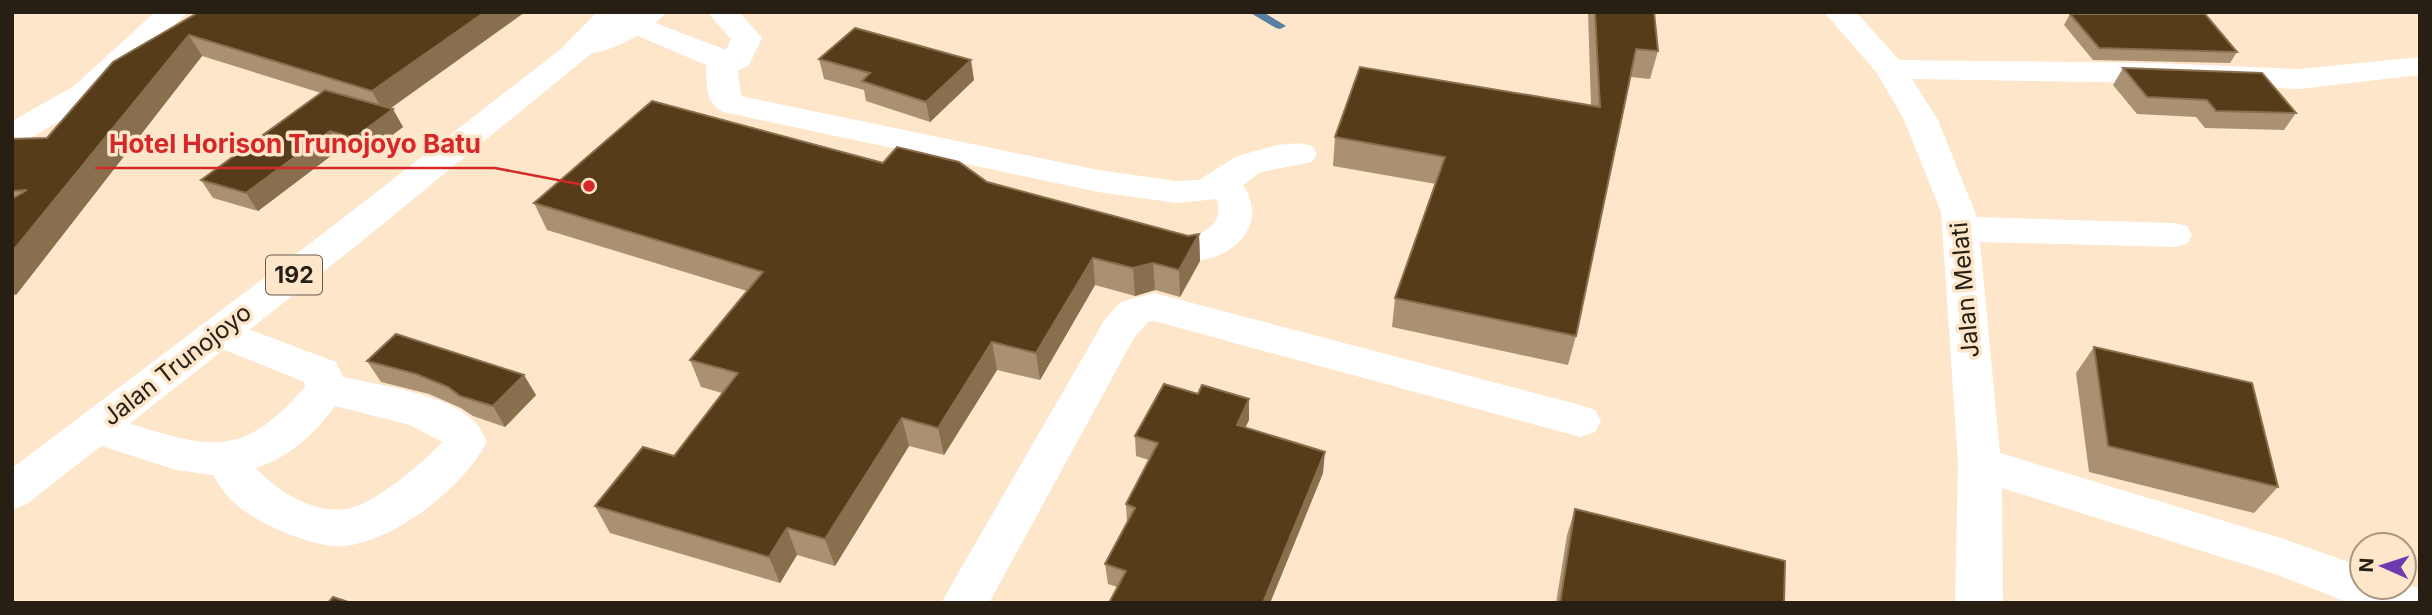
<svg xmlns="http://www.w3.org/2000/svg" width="2432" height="615" font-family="Inter,sans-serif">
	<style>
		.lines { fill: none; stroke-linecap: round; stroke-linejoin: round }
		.stream { fill: #577fa2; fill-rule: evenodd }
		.minor { fill: #fff; fill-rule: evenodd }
		.major { fill: #fff; fill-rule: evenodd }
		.wall { fill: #aa9171 }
		.shaded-wall { fill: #886f4e }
		.building { fill: #563c19; stroke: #886f4e; stroke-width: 2 }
		.labels { text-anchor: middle; stroke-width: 7; stroke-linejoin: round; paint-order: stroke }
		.shield { fill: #fde6c9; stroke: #675b4a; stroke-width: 2 }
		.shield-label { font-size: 23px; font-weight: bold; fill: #271f14 }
		.street-label { font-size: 24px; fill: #271f14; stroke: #fde6c9 }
		.leader { fill: none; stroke: #d62828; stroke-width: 2.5 }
		.callout-dot { fill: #d62828; stroke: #fde6c9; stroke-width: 2.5 }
		.callout-label { font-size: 26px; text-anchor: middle; font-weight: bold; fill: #d62828; stroke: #fde6c9; stroke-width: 7; stroke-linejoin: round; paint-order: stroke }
	</style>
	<rect width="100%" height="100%" fill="#fde6c9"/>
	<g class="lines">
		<path class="stream" d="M 1249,12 L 1263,12 L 1286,26 L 1280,29 L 1276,28 Z"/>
		<path class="minor" d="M 155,12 L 188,12 L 96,100 L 24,142 L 12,145 L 12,121 L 74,86 Z
			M 707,12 L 739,12 L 762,38 L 749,65 L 738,71 L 741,95 L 745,97 L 1098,170 L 1177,181 L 1199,180 L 1237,156 L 1277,145 L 1300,143 L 1312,146 L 1317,154 L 1312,162 L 1261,172 L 1243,185 C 1268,223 1237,257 1196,261 C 1177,262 1156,253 1137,248 L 1132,239 L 1137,230 C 1162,223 1191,248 1212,225 C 1219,218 1219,208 1217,199 L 1177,203 L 1098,192 L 723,112 C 704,102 707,84 706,65 L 624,30 L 620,24 L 624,18 L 635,15 L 726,50 L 731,39 Z
			M 1824,12 L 1856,12 L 1899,60 L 2156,63 L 2299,69 L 2420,57 L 2420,75 L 2299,89 L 2156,83 L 1912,79 L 1938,120 L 1977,217 L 2174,223 L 2187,226 L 2192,235 L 2187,244 L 2174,247 L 1980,242 L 2000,453 L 2284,539 L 2362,567 L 2362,587 L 2404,587 L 2404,583 L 2420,589 L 2420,603 L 2349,603 L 2275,574 L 2002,488 L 2003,603 L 1955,603 L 1958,464 L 1941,212 L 1904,120 L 1877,73 Z
			M 1154,293 L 1580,405 L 1595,410 L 1601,421 L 1595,432 L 1580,437 L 1154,321 L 1148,322 L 1134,338 L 989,603 L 941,603 L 1105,319 L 1121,302 Z
			M 219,318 L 336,362 L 343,377 C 380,385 444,394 472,419 C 479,425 483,434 487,442 C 463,487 396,541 344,546 C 316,549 262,525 240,508 C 229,499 220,488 213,475 L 176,470 L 80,439 L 74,428 L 80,417 C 100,410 112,417 132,424 C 214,451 246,455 305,387 L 304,382 L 205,342 L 199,332 L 205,322 ZM 335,406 L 410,425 L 442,442 C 423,463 374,505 346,509 C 315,514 276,491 256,468 C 290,457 313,435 335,406 Z"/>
		<path class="major" d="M 597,12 L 629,12 L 626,16 L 631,12 L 666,12 C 654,29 612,52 592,53 L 351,250 L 27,504 L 12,510 L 12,468 L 325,232 L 561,49 Z"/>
	</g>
	<path class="wall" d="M 199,12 L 525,12 L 390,108 L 403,127 L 364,156 L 340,149 L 258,211 L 213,198 L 201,180 L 321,93 L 202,56 L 16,295 L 12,294 L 12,139 L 47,138 Z
		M 1588,12 L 1654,12 L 1658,51 L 1650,79 L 1631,77 L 1576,336 L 1568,365 L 1392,327 L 1395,298 L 1436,184 L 1333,166 L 1335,137 L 1591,106 Z
		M 2070,14 L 2237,52 L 2230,63 L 2093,60 L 2064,25 Z
		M 819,59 L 974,80 L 930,122 L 866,101 L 864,90 L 824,79 Z
		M 2123,68 L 2296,113 L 2284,130 L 2205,128 L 2196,117 L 2137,114 L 2113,85 Z
		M 883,163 L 987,182 L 1188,236 L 1199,234 L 1200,261 L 1180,297 L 1155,290 L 1135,296 L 1095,285 L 1040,380 L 997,370 L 944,455 L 909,446 L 835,566 L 797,555 L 780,583 L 610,533 L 595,506 L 674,456 L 722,393 L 701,387 L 690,360 L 747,291 L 547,230 L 534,203 Z
		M 2094,347 L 2278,487 L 2254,513 L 2089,472 L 2076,373 Z
		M 367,361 L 536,395 L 505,427 L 473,416 L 461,408 L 429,394 L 381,382 Z
		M 1249,420 L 1245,428 L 1323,473 L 1270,603 L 1109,603 L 1117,587 L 1108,584 L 1105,564 L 1127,523 L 1126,504 L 1149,460 L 1136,456 L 1135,436 Z
		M 1575,509 L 1784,603 L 1556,603 L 1567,535 Z"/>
	<path class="shaded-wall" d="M 485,12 L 525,12 L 384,113 L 372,91 Z
		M 189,35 L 202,56 L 16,295 L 12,291 L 12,252 Z
		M 971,60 L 974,80 L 930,122 L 926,102 Z
		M 393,109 L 403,127 L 364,156 L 354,138 Z
		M 330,131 L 340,149 L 258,211 L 246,193 Z
		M 1199,234 L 1200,261 L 1180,297 L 1179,270 Z
		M 1093,258 L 1095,285 L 1040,380 L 1036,353 Z
		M 1153,263 L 1155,290 L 1135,296 L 1133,268 Z
		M 992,342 L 997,370 L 944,455 L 938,428 Z
		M 524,375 L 536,395 L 505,427 L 493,406 Z
		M 1249,399 L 1249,420 L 1236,446 L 1237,425 Z
		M 902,418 L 909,446 L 835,566 L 825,539 Z
		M 1325,452 L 1323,473 L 1270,603 L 1263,603 Z
		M 787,528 L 797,555 L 780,583 L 769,557 Z"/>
	<path class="building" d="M 199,12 L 485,12 L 372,91 L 189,35 L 12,252 L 12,199 L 27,190 L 12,191 L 12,139 L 47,138 L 113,62 Z
		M 1595,12 L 1654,12 L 1658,51 L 1636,49 L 1576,336 L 1395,298 L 1445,157 L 1335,137 L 1360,67 L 1600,107 Z
		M 2070,14 L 2205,14 L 2237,52 L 2099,48 Z
		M 855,28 L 971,60 L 926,102 L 862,81 L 870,73 L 819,59 Z
		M 2123,68 L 2262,73 L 2296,113 L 2216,111 L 2207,100 L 2147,97 Z
		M 325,90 L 393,109 L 354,138 L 330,131 L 246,193 L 201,180 Z
		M 652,101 L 883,163 L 897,147 L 959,162 L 987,182 L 1188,236 L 1199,234 L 1179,270 L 1153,263 L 1133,268 L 1093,258 L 1036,353 L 992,342 L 938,428 L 902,418 L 825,539 L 787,528 L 769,557 L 595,506 L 643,447 L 674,456 L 738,373 L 690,360 L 763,272 L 534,203 Z
		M 396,334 L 524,375 L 493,406 L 460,396 L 448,387 L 416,374 L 367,361 Z
		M 2094,347 L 2252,383 L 2278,487 L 2108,446 Z
		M 1164,384 L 1198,394 L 1202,385 L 1249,399 L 1237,425 L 1325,452 L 1263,603 L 1109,603 L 1126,571 L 1105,564 L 1135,508 L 1126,504 L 1158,443 L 1135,436 Z
		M 1575,509 L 1785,561 L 1784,603 L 1560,603 Z
		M 333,597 L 351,603 L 328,603 Z"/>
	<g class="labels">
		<rect class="shield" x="266" y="255.5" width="56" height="39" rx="5"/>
		<g class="shield-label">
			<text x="294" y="283">192</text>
		</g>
		<g class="street-label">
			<text transform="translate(1965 290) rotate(-95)" y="8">Jalan Melati</text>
			<text transform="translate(177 365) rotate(-38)" y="8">Jalan Trunojoyo</text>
		</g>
	</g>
	<path class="leader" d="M589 186L495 168H95"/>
	<circle class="callout-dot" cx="589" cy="186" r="7"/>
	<g class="callout-label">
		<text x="295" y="153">Hotel Horison Trunojoyo Batu</text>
	</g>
	<rect width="2432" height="615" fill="none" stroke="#271f14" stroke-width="28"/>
	<g transform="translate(2383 566) rotate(273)"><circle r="33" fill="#fde6c9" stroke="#a79681" stroke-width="2"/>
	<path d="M0-5L12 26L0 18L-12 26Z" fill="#6f3ab1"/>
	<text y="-10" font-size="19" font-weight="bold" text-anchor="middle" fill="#271f14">N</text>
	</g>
</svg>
